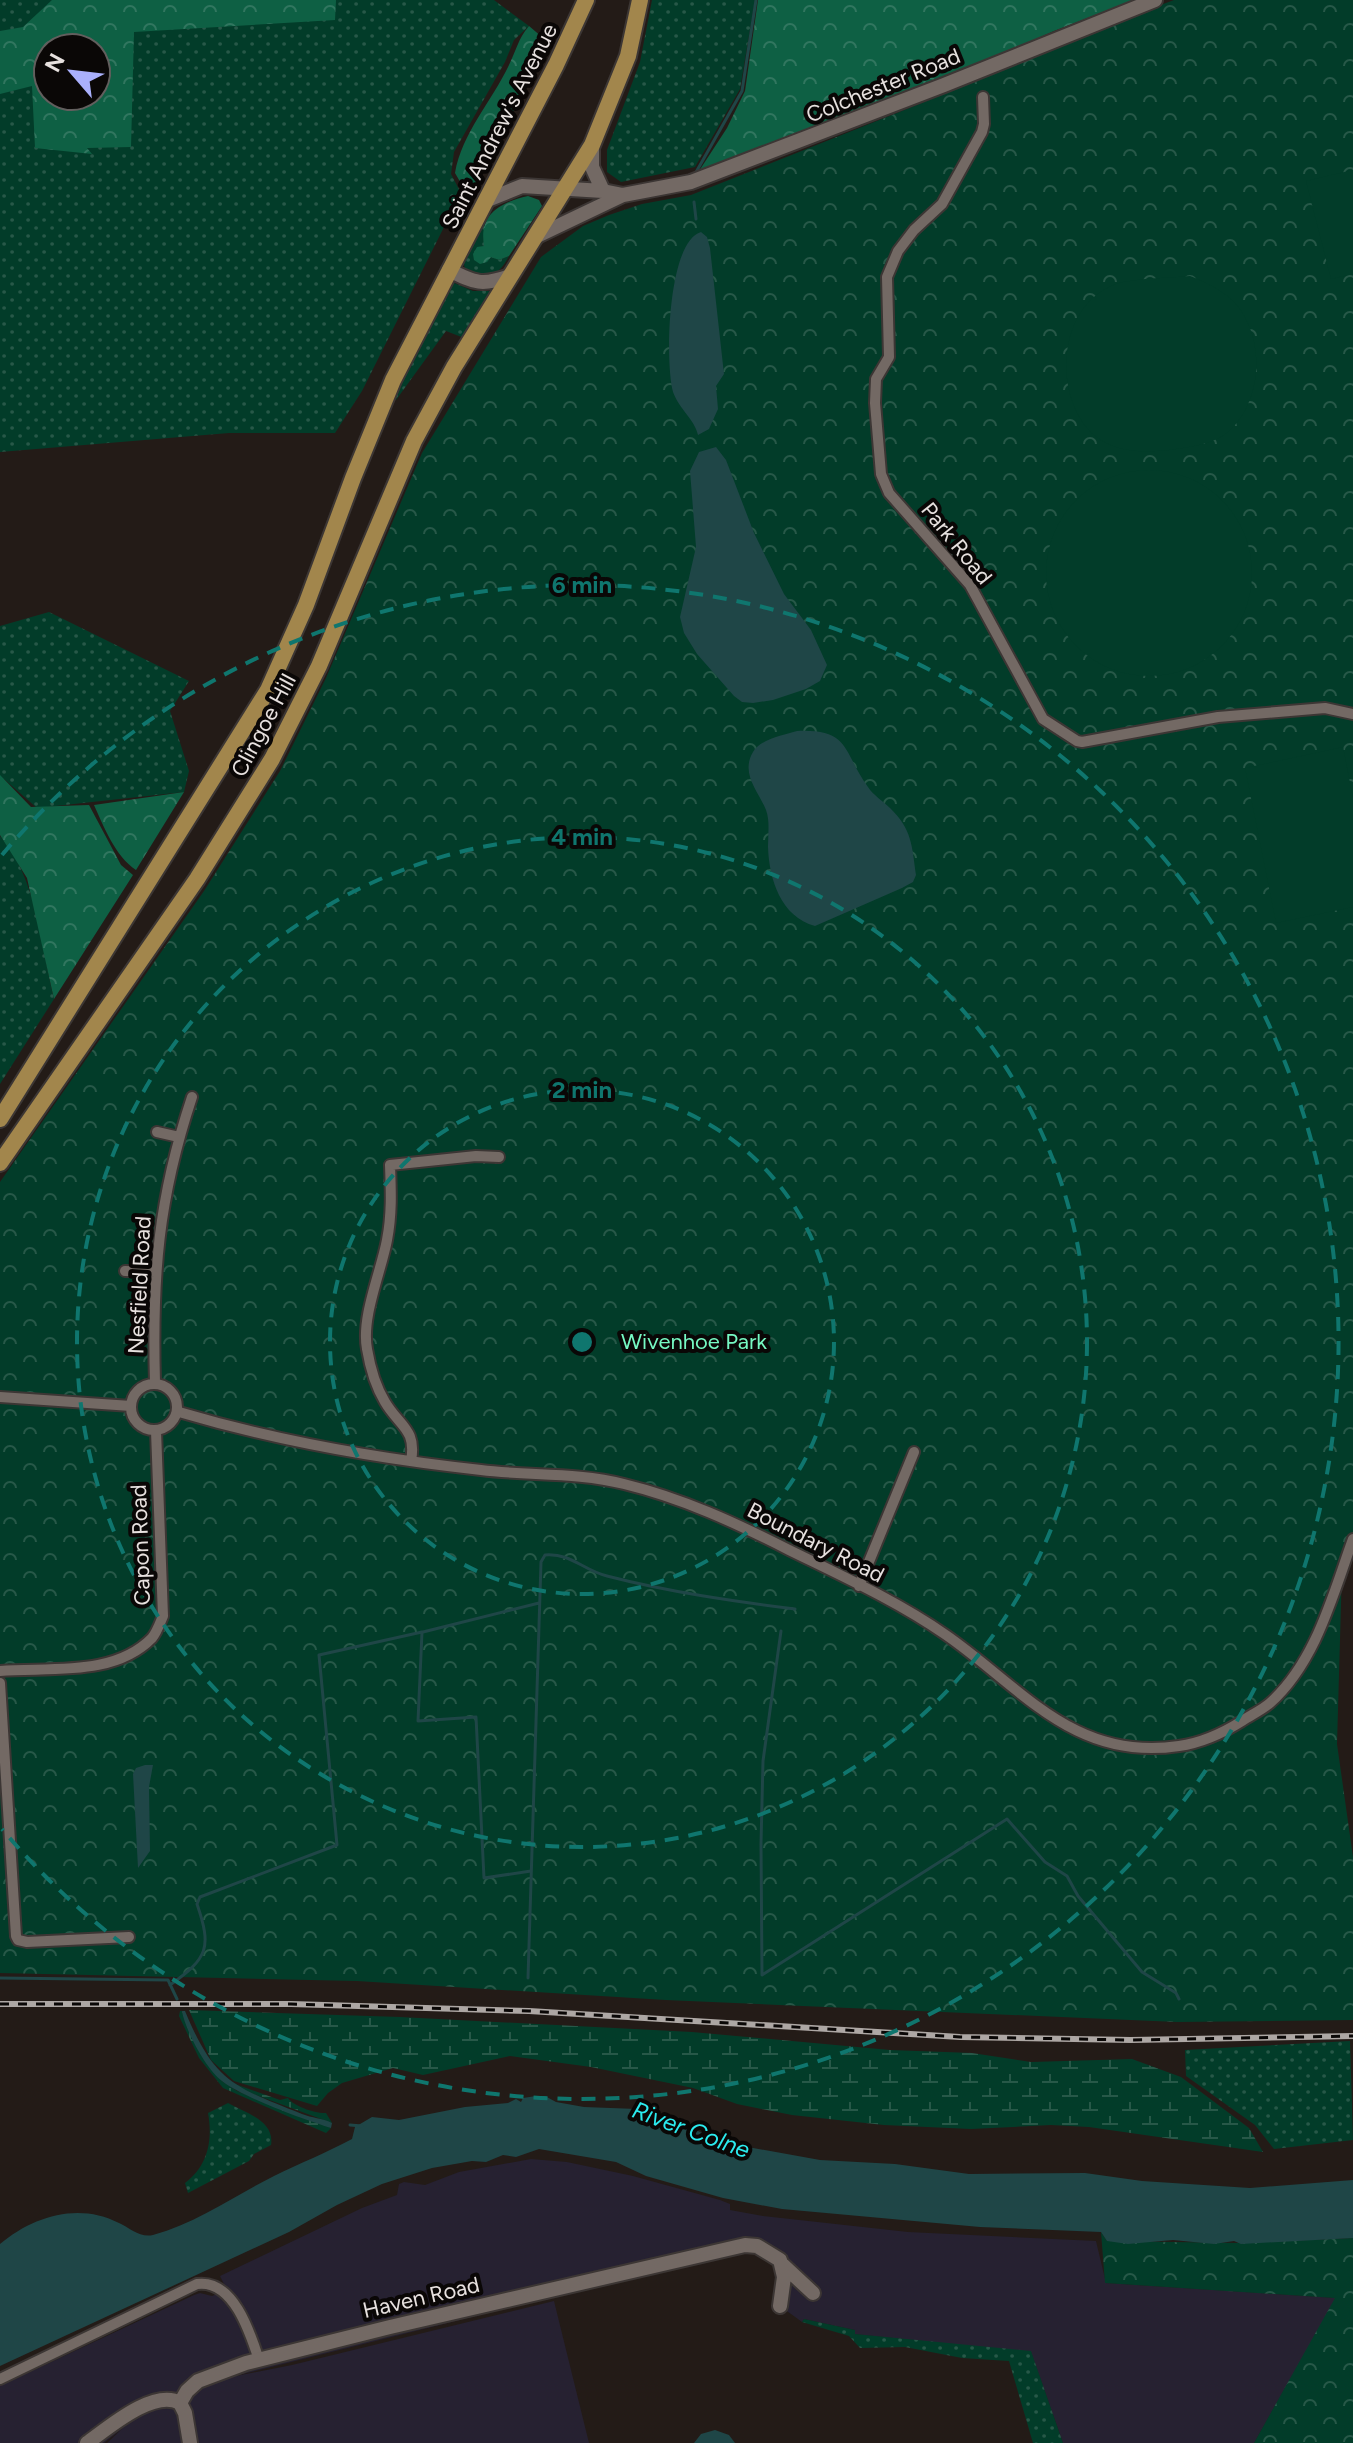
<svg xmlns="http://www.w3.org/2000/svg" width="1353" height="2443" font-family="Figtree,sans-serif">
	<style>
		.industrial { fill: #262131 }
		.grass { fill: url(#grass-dots); fill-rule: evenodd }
		.forest { fill: url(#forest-crowns); fill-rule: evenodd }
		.wetland { fill: url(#wetland-marsh) }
		.park { fill: url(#park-crowns) }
		.pitch { fill: #023c29 }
		.water { fill: #1f4647 }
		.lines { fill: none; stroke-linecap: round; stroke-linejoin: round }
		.stream { stroke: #1f4647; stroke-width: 3 }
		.street-casing { stroke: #3c3634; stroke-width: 14 }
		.secondary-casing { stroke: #3c3634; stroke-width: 18 }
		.primary-casing { stroke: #3c3634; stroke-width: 20 }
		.street { stroke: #736964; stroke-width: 10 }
		.secondary { stroke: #736964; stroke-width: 14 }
		.primary { stroke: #a2864c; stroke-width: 16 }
		.rail-casing { stroke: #ada7a4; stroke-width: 6 }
		.rail { stroke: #0a0706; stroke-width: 3; stroke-dasharray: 9; stroke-linecap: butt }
		.ring { fill: none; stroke: #0f766e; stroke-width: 4; stroke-dasharray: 14 10 }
		.labels { text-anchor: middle; stroke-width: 8; stroke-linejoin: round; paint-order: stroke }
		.street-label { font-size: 22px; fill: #e7e1df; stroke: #0a0706 }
		.park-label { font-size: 22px; fill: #76f9c3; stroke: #0a0706 }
		.water-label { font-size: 24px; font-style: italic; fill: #2bebef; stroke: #0a0706 }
		.centre { fill: #0f766e; stroke: #0a0706; stroke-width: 4 }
		.ring-label { font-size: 24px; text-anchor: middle; font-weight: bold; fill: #0f766e; stroke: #0a0706; stroke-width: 8; stroke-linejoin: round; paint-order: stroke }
	</style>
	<defs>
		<pattern id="grass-dots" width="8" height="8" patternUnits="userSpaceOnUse" patternTransform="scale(2)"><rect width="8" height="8" fill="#023c29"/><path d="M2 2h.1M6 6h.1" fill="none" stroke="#275848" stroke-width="1.8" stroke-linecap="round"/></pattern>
		<pattern id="forest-crowns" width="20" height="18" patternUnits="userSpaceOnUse" patternTransform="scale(2)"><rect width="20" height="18" fill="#0e6044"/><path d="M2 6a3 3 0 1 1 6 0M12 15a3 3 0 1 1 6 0" fill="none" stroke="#31765f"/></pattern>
		<pattern id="wetland-marsh" width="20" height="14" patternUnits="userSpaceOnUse" patternTransform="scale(2)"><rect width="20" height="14" fill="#023c29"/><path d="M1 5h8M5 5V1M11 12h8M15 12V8" fill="none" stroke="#275848"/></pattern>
		<pattern id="park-crowns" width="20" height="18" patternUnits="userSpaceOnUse" patternTransform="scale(2)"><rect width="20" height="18" fill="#023c29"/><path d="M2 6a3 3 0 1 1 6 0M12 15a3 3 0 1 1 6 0" fill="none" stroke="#275848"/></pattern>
	</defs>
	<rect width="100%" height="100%" fill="#231b17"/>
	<path class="industrial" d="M 531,2159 L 567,2162 L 633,2176 L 720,2200 L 730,2204 L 730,2210 L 763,2216 L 908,2232 L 1096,2241 L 1106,2283 L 1336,2298 L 1254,2443 L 1063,2443 L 1031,2352 L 854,2334 L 855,2330 L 804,2319 L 802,2322 L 780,2306 L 782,2265 L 757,2246 L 231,2377 L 292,2365 L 554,2301 L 589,2443 L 107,2443 L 123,2428 L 104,2443 L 0,2443 L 0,2386 L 194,2295 L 200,2293 L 212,2296 L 227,2290 L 220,2276 L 362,2208 L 397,2195 L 399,2184 L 404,2182 L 425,2185 L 459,2172 Z"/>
	<path class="grass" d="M 0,0 L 494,0 L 529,26 L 514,40 L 505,62 L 454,152 L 451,174 L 461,193 L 362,391 L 335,433 L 229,433 L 0,452 ZM 48,48 L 96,48 L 96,96 L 48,96 Z
		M 652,0 L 755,0 L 740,89 L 695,167 L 621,182 L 607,172 L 607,150 L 640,62 Z
		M 491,212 C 484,229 476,251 499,260 L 509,256 C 506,261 503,267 498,271 C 489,280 463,278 464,262 C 464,251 484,220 491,212 Z
		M 452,282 L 473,291 L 490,291 L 491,293 L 464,338 L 446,331 L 396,400 L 392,398 Z
		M 49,612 L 189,681 L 170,711 L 189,771 L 184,792 L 37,808 L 4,779 L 0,784 L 0,626 Z
		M 0,836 C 37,878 41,946 54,999 L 0,1084 Z
		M 1350,2041 L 1353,2140 L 1274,2149 L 1255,2125 L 1186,2076 L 1185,2050 Z
		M 228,2103 C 246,2113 275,2121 271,2145 L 254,2154 L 249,2161 L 188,2193 L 185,2183 C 208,2166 213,2140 208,2113 Z
		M 804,2319 L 855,2330 L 855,2334 L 1031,2351 L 1063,2443 L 1033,2443 L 1009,2361 L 962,2358 L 905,2347 L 860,2348 L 849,2336 L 802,2322 Z"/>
	<path class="forest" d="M 52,0 L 336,0 L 335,20 L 134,32 L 131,147 L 87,148 L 92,154 L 35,148 L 32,86 L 0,94 L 0,31 L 23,27 ZM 48,48 L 96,48 L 96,96 L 48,96 Z
		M 758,0 L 1134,0 L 1054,31 L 982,63 L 699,171 L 727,128 L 745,91 Z
		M 529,26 L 549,43 L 473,188 L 462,185 L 455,173 C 462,133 492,101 509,65 C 516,51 518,39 529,26 Z
		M 528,196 L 539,200 L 542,206 L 509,256 L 499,260 L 491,257 L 487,262 L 480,264 L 474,260 L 473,254 L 477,247 L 484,246 C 479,215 498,203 528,196 Z
		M 0,775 L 31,807 L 89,805 L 121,865 L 133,875 L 54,999 L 27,878 L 0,835 Z
		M 184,792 L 136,870 C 115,856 104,827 94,805 Z"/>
	<path class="wetland" d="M 189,2010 L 400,2017 L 692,2032 L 890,2050 L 972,2053 L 1031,2062 L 1132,2059 L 1181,2077 L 1249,2128 L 1263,2152 L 1089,2127 L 1051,2125 L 971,2129 L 884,2125 L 792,2115 L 737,2104 L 693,2088 L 591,2067 L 510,2056 L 423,2075 L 393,2068 L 342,2083 L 328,2093 L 317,2106 L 234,2081 L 211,2060 Z
		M 180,2011 L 182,2011 L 202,2056 L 222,2081 L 237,2091 L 331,2128 L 326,2133 L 223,2088 L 199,2058 L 179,2016 Z
		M 232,2083 L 280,2100 L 288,2098 C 293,2106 316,2114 326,2113 L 332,2123 L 240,2089 Z"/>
	<path class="park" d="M 1174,0 L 1353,0 L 1353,1539 L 1342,1569 L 1337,1744 L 1353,1857 L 1353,2020 L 1177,2022 L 666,2000 L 357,1981 L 0,1973 L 0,1182 L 204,891 L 280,771 L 326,678 L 422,453 L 541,257 L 583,226 L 609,215 L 642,204 L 691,195 L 977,81 L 1083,34 Z
		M 1101,2232 L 1107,2241 L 1239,2243 L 1353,2238 L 1353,2443 L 1254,2443 L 1335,2298 L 1105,2283 Z"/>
	<path class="pitch" d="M 1353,170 L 1353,274 L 1331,279 L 1306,181 Z
		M 1190,276 C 1205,282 1220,289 1232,300 C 1266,333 1264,401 1228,432 C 1214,443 1200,445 1183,448 C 1146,454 1102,456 1080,418 C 1053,373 1065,296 1123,282 C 1144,278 1168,278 1190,276 Z
		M1046 573a103 103 0 1 1 206 0a103 103 0 1 1-206 0Z
		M 1343,747 L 1353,798 L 1353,907 L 1276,923 L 1245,768 Z"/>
	<path class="water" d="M 701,232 L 707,237 L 710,248 L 724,374 L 716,386 L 718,409 L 709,429 L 698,435 C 695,420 679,409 673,392 C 665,364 667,242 701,232 Z
		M 716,447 L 726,460 L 754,533 L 784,594 L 811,630 L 827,665 L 820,681 L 806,689 L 773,700 L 753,703 L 742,702 L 734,696 L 697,654 L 684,633 L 680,617 L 696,547 L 690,471 L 699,452 Z
		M 797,731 C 851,729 842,751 868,787 C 873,795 883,801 890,808 C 912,829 912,846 916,875 L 913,882 L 902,888 L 815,926 C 781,917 769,879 768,847 C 768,834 770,821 766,810 C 759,792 740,774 753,752 C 760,739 784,735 797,731 Z
		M 145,1765 L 153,1765 L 149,1787 L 150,1851 L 138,1868 L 133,1774 L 136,1768 Z
		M 182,2011 L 185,2011 C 215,2083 233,2086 302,2114 C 312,2118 322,2118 332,2123 L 331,2128 C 305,2120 242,2097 222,2081 C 206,2069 185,2030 182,2011 Z
		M 536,2096 L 545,2096 L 556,2102 L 584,2107 L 637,2109 L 654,2113 L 670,2117 L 720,2142 L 820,2160 L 895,2164 L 969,2174 L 1085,2173 L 1142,2181 L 1250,2188 L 1353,2180 L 1353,2238 L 1241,2244 L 1234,2241 L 1214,2244 L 1173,2240 L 1128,2244 L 1107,2241 L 1101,2232 L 980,2227 L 782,2209 L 723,2198 L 646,2176 L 616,2162 L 539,2149 L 516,2157 L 503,2155 L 486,2162 L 472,2161 L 432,2168 L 382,2184 L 337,2205 L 289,2232 L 0,2366 L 0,2244 C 33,2216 79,2202 119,2223 C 130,2228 140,2238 153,2235 C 197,2223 234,2196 274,2176 C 300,2163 326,2153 352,2139 L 355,2127 L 372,2117 L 399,2120 L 465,2107 L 508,2103 L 516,2099 L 521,2102 L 523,2098 Z
		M 715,2430 L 729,2435 L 735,2443 L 694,2443 L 701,2434 Z"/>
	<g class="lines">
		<path class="stream" d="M 695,174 L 742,91 L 756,0
			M 694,202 L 696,219
			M 781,1631 L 763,1761 L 761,1844 L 762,1975 L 1007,1819 L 1045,1862 L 1067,1876 L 1078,1896 L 1142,1972 L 1176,1993 L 1179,1999
			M 423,1632 L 539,1603
			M 0,1978 L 168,1980 L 177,1999
			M 528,1978 L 541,1562 L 545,1555 C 572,1553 582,1570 607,1576 C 669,1592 732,1601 795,1609
			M 170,1985 C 208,1958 212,1948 197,1904 L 200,1897 L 337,1845 L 319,1655 L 422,1632 L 418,1721 L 476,1717 L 484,1878 L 531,1871
			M 350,2125 L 362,2126"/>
		<g class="street-casing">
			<path id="street" d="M 983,97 L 984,124 L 982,132 L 942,204 L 914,230 L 898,251 L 887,277 L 889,357 L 876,379 L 875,403 L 881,474 L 889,493 L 970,585 L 1043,719 L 1077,741 L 1082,742 L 1218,717 L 1325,708 L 1353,714
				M 157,1132 L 179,1137
				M 125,1271 L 155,1272
				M 155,1383 C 152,1276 158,1199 192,1097
				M131 1407a23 23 0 1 1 46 0a23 23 0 1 1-46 0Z
				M 0,1397 L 131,1406
				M 179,1412 C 277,1441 379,1459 481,1470 C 528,1476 577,1472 624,1484 C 682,1498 736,1523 789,1550 C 842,1576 897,1601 946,1635 C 1021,1687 1074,1762 1179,1746 C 1201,1743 1223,1733 1242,1721 C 1251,1715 1262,1710 1270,1703 C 1316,1662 1333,1594 1353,1539
				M 411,1461 C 417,1429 399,1426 385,1402 C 376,1387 370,1367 367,1349 C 361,1317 381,1272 387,1240 C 392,1214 391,1191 390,1165 L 476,1156 L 499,1157
				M 859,1586 L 914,1452
				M 0,1671 C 50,1667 114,1677 152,1638 C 157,1632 160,1623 163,1616 L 156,1431
				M 0,1683 L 16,1936 L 18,1940 L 27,1942 L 129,1937
				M 0,2379 L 197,2284 C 233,2279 250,2332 259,2360"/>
		</g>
		<g class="secondary-casing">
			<path id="secondary" d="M 592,145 L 592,167 L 603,191
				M 485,201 L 522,186 L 603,191 L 623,195 L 691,182 L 944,85 L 1155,0
				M 535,237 L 623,195
				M 449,270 C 475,283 482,286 510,276
				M 783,2265 L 813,2293
				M 180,2403 L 187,2391 L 198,2381 L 246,2363 L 390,2327 L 745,2245 L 757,2246 L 780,2260 L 784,2277 L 780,2306
				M 180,2403 L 185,2413 L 190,2443
				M 87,2443 C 108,2428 154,2388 180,2403"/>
		</g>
		<g class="primary-casing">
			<path id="primary" d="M 0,1119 L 268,690 L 306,605 L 353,478 L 393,380 L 556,65 L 586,0
				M 0,1163 L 197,879 L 272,759 L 319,666 L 414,441 L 454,367 L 592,145 L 628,56 L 640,0"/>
		</g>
		<use href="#street" class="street"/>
		<use href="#secondary" class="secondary"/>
		<use href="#primary" class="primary"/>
		<g class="rail-casing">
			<path id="rail" d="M 0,2004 L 291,2004 L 529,2011 L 960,2037 L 1131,2040 L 1353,2036"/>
		</g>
		<use href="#rail" class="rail"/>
	</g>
	<g class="ring">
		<circle cx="582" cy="1342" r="252"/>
		<circle cx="582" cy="1342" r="505"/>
		<path d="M2 855A757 757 0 1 1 2 1829"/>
	</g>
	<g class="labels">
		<g class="street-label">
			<text transform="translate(883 85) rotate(-22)" y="8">Colchester Road</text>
			<text transform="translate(499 126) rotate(-63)" y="8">Saint Andrew's Avenue</text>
			<text transform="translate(957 543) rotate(51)" y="8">Park Road</text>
			<text transform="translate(263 725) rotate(-62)" y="8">Clingoe Hill</text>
			<text transform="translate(139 1285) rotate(-87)" y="8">Nesfield Road</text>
			<text transform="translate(816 1542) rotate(27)" y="8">Boundary Road</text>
			<text transform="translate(140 1545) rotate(-92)" y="8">Capon Road</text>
			<text transform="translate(421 2297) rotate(-13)" y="8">Haven Road</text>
		</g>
		<g class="park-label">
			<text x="694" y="1349">Wivenhoe Park</text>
		</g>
		<g class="water-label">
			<text transform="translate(691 2130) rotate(20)" y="8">River Colne</text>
		</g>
	</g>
	<circle cx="582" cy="1342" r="12" class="centre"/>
	<g class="ring-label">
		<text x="582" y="593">6 min</text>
		<text x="582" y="845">4 min</text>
		<text x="582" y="1098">2 min</text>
	</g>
	<g transform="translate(72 72) rotate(298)"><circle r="38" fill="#0a0706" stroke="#625e5d" stroke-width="2"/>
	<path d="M0-6L14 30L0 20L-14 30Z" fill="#aab0fc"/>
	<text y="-12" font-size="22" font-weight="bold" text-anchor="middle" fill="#e7e1df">N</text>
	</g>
</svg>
